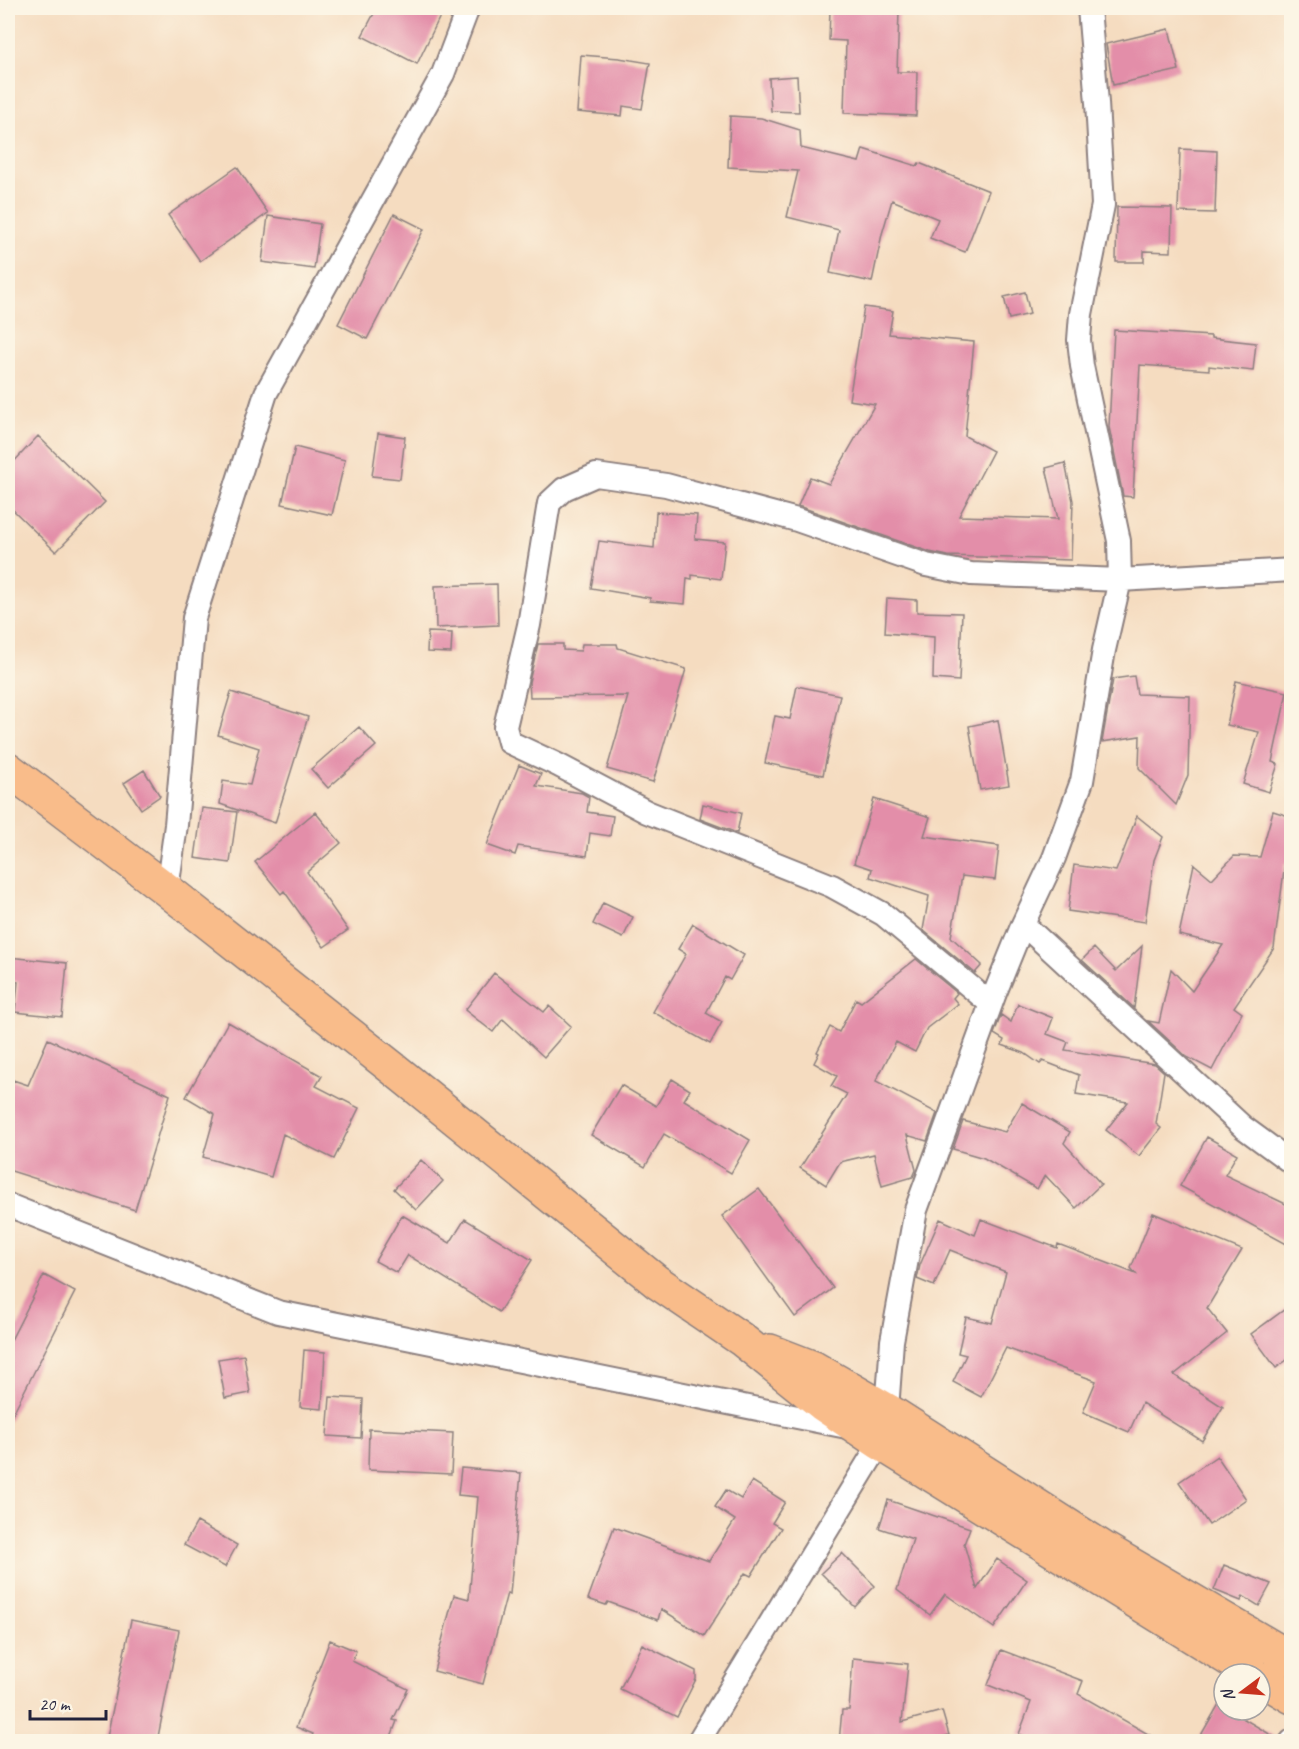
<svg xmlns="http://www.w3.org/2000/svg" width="1299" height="1749" font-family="Caveat,sans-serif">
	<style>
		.building { fill: #e38ea9 }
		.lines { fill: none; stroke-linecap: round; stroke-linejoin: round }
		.street-casing { stroke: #8c7f7e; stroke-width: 26 }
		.primary-casing { stroke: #8c7f7e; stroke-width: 36 }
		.street { stroke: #fff; stroke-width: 22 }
		.primary { stroke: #f9bc8a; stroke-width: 33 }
	</style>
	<rect width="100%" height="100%" fill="#fcf5e5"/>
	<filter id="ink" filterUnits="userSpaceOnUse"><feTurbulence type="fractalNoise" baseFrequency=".0167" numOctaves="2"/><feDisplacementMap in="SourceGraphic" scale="12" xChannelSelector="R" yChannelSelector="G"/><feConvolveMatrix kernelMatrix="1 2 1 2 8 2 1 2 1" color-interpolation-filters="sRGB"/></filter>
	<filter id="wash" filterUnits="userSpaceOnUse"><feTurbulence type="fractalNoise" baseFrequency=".008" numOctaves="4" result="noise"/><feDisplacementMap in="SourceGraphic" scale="24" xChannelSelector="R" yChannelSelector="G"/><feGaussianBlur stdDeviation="1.35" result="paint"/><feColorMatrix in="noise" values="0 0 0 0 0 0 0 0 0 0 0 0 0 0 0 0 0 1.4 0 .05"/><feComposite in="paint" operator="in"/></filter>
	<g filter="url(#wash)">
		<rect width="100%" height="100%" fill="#f5dcc0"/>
		<g id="blocks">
			<path class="building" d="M 377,8 L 444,8 L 417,64 L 362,36 Z
				M 830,9 L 899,11 L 897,72 L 917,72 L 916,116 L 844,113 L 846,41 L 829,40 Z
				M 1169,29 L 1179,70 L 1113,85 L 1106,44 Z
				M 581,55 L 619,58 L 650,63 L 642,109 L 623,106 L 622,116 L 577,112 Z
				M 797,76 L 799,112 L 771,111 L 769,78 Z
				M 730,116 L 761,118 L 800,130 L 801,148 L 859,162 L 863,149 L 917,166 L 919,163 L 989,191 L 965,252 L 930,238 L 938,219 L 892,200 L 882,234 L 872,282 L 830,273 L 839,230 L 787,217 L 798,171 L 728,167 Z
				M 1180,149 L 1217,151 L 1215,213 L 1178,212 Z
				M 237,167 L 268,213 L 200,261 L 168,215 Z
				M 1117,207 L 1172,208 L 1171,252 L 1144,251 L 1144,262 L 1116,262 Z
				M 394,214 L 424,229 L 367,339 L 338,324 Z
				M 268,216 L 320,224 L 314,269 L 262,262 Z
				M 1025,292 L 1030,314 L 1009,319 L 1004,297 Z
				M 864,307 L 893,311 L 889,334 L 974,342 L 965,436 L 993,451 L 959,516 L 1058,519 L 1046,468 L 1065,463 L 1073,501 L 1071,560 L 948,556 L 930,552 L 798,506 L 810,477 L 829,484 L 875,404 L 849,400 Z
				M 1114,330 L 1211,336 L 1211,338 L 1256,343 L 1253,371 L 1209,366 L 1209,370 L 1140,365 L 1133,497 L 1123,496 L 1109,427 Z
				M 378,433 L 405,437 L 400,479 L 372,476 Z
				M 38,436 L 105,502 L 56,552 L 8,505 L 8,468 Z
				M 295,447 L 345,460 L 332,515 L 282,504 Z
				M 656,512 L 697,515 L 695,539 L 725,542 L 721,579 L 692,575 L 692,579 L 687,578 L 685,604 L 650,601 L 650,598 L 591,588 L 599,541 L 654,548 Z
				M 497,584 L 498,625 L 436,628 L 435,586 Z
				M 887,598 L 917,600 L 917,612 L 962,613 L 959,681 L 933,679 L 934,637 L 885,633 Z
				M 428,632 L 452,633 L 451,653 L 427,652 Z
				M 538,644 L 563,644 L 563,650 L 581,651 L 582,644 L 617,644 L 618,648 L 686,669 L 653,782 L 607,769 L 628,696 L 530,697 L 529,682 Z
				M 1134,676 L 1137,694 L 1190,696 L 1188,775 L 1176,805 L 1139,768 L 1140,736 L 1102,742 L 1113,679 Z
				M 1236,681 L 1287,692 L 1272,762 L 1278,764 L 1269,792 L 1243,784 L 1259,732 L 1227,725 Z
				M 797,686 L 840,695 L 823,775 L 765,763 L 775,716 L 790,719 Z
				M 231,692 L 308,717 L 275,823 L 220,804 L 223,781 L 250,785 L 259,748 L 218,735 Z
				M 998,720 L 1009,785 L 980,790 L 969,726 Z
				M 359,727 L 376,746 L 328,788 L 311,769 Z
				M 519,765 L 541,774 L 536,786 L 582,793 L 589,797 L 587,812 L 613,816 L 610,836 L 590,833 L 587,856 L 518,846 L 515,855 L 487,845 Z
				M 144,770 L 160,796 L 141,809 L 124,783 Z
				M 874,799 L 930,817 L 924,836 L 999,846 L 995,880 L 962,876 L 951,937 L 982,965 L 975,973 L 923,930 L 929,896 L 870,877 L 872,869 L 854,863 Z
				M 703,804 L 741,813 L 737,833 L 700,819 Z
				M 202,808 L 237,812 L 230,863 L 195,858 Z
				M 1273,811 L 1292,817 L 1292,864 L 1285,863 L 1274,948 L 1234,1007 L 1242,1013 L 1212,1070 L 1187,1057 L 1148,1021 L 1159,1023 L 1171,969 L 1192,991 L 1223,945 L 1179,935 L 1194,864 L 1212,879 L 1234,856 L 1260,857 Z
				M 315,812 L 341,843 L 307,872 L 348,930 L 324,947 L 284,891 L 281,894 L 255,862 Z
				M 1137,816 L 1163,837 L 1154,860 L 1145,922 L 1068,911 L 1074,865 L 1116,871 Z
				M 603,903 L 633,917 L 623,938 L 593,924 Z
				M 693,924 L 744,955 L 730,980 L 725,977 L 706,1013 L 722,1022 L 710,1044 L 653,1012 L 686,954 L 678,949 Z
				M 1142,946 L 1134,1008 L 1082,960 L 1094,948 L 1116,971 Z
				M 8,957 L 67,963 L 62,1017 L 15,1012 L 18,982 L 8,981 Z
				M 916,959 L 957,993 L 953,998 L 958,1004 L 927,1028 L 915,1052 L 896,1042 L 876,1081 L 937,1113 L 927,1141 L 907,1135 L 916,1170 L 913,1177 L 882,1186 L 874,1154 L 840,1162 L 826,1185 L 800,1168 L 847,1094 L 831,1086 L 837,1076 L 814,1063 L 819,1053 L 817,1052 L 830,1027 L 839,1032 L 856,999 L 861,1002 Z
				M 494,973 L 544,1012 L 549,1006 L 571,1026 L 544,1057 L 503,1019 L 493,1032 L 465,1010 Z
				M 1018,1004 L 1053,1018 L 1047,1034 L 1068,1042 L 1065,1050 L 1155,1064 L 1164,1072 L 1156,1124 L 1161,1128 L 1139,1156 L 1106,1130 L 1128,1102 L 1076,1094 L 1079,1075 L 1043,1061 L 1040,1064 L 1024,1053 L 1002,1045 L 1004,1040 L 994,1034 L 1001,1015 L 1011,1022 Z
				M 228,1022 L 322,1076 L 316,1086 L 359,1108 L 334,1159 L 283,1134 L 271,1177 L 203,1157 L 215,1114 L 186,1097 Z
				M 48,1039 L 170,1095 L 135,1210 L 8,1170 L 8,1100 L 13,1080 L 28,1085 Z
				M 672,1079 L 690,1090 L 684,1100 L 750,1140 L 731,1173 L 664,1134 L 645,1167 L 591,1135 L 621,1085 L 656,1106 Z
				M 1022,1103 L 1070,1132 L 1064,1143 L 1101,1184 L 1076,1208 L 1045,1175 L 1037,1189 L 984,1158 L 953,1149 L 963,1121 L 1005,1132 Z
				M 1207,1137 L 1237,1154 L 1225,1175 L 1292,1207 L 1292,1247 L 1180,1186 Z
				M 421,1160 L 443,1181 L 416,1210 L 394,1189 Z
				M 759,1189 L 833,1288 L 795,1317 L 722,1216 Z
				M 1153,1213 L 1242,1250 L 1207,1308 L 1227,1333 L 1174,1375 L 1223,1407 L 1202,1441 L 1142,1403 L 1129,1432 L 1083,1412 L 1096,1381 L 1006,1348 L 981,1397 L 953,1382 L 966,1355 L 958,1353 L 966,1317 L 992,1323 L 1006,1272 L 950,1250 L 934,1286 L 917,1279 L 920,1265 L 940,1219 L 975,1235 L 981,1219 L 1057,1248 L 1058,1244 L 1136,1274 L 1131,1268 Z
				M 402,1215 L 450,1243 L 465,1219 L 532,1260 L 499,1312 L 408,1255 L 397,1273 L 375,1261 Z
				M 44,1275 L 75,1292 L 8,1423 L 8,1346 Z
				M 1292,1304 L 1292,1356 L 1276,1368 L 1251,1334 Z
				M 304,1350 L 325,1352 L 322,1409 L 300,1407 Z
				M 244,1355 L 250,1393 L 225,1398 L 218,1359 Z
				M 330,1397 L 363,1399 L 361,1438 L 327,1436 Z
				M 369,1429 L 453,1433 L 451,1474 L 368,1470 Z
				M 1217,1456 L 1246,1499 L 1209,1525 L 1179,1482 Z
				M 461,1468 L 521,1473 L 510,1594 L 507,1593 L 483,1684 L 434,1671 L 454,1595 L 469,1599 L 478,1497 L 458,1495 Z
				M 752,1481 L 785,1502 L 772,1523 L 781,1528 L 751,1576 L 745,1573 L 704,1636 L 661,1609 L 658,1620 L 608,1602 L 606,1605 L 588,1599 L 614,1527 L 709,1561 L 735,1520 L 715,1507 L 726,1490 L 741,1499 Z
				M 888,1500 L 970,1528 L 964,1544 L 977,1589 L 997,1559 L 1027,1580 L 994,1628 L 945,1594 L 930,1615 L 897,1590 L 913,1539 L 879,1528 Z
				M 197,1522 L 237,1545 L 225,1567 L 184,1545 Z
				M 842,1553 L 875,1586 L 855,1607 L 821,1573 Z
				M 1224,1565 L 1271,1584 L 1259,1606 L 1243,1596 L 1241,1601 L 1214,1590 Z
				M 131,1620 L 179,1630 L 157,1742 L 106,1742 Z
				M 330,1640 L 356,1651 L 352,1661 L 408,1689 L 393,1720 L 397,1721 L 389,1742 L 310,1742 L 313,1734 L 296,1727 Z
				M 642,1644 L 696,1671 L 696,1679 L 677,1717 L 620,1689 Z
				M 1001,1650 L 1083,1681 L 1078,1694 L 1162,1742 L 1039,1742 L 1019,1734 L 1031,1702 L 988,1685 Z
				M 853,1658 L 908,1664 L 902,1722 L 942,1711 L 949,1735 L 928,1742 L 839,1742 L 842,1710 L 849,1710 Z
				M 1219,1704 L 1224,1707 L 1224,1710 L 1229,1710 L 1278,1739 L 1278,1742 L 1197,1742 Z"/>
		</g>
	</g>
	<g filter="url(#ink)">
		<use href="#blocks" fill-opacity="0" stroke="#8c7f7e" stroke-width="1.5"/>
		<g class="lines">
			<g class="street-casing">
				<path id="street" d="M 167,890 L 176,825 L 194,618 L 266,393 L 443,74 L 468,8
					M 1023,924 L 1243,1127 L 1292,1163
					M 991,1004 L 883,914 L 832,886 L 647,812 L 558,765 L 509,742 L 505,727 L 529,625 L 549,503 L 564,489 L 596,475 L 666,485 L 797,520 L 926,565 L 971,574 L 1120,580 L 1292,570
					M 8,1205 L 278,1312 L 847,1427
					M 887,1410 L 892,1341 L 916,1210 L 995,993 L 1023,924 L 1054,858 L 1082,781 L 1104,650 L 1120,580 L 1119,541 L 1082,366 L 1079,340 L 1081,314 L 1103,205 L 1097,103 L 1089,8
					M 698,1742 L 880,1443
					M 1291,1742 L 1292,1741"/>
			</g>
			<g class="primary-casing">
				<path id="primary" d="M 8,769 L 167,890 L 395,1070 L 657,1282 L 741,1339 L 822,1404 L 880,1443 L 1253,1674
					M 770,1351 L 814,1368 L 887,1410 L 1103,1548 L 1292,1659
					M 1260,1678 L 1292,1697"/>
			</g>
			<use href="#street" class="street"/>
			<use href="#primary" class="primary"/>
		</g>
	</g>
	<rect width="1299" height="1749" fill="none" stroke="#fcf5e5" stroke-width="30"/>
	<g transform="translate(1242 1692) rotate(254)"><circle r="28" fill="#fcf5e5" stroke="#a5a1a1" stroke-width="1.5"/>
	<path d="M0-4.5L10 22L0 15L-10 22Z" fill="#c8321e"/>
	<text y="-9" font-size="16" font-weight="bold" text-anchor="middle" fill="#22223b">N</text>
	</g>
	<path d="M30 1710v9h76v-9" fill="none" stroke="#22223b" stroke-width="3"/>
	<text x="39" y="1710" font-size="18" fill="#22223b" stroke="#fcf5e5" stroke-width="4.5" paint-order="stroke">20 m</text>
</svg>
